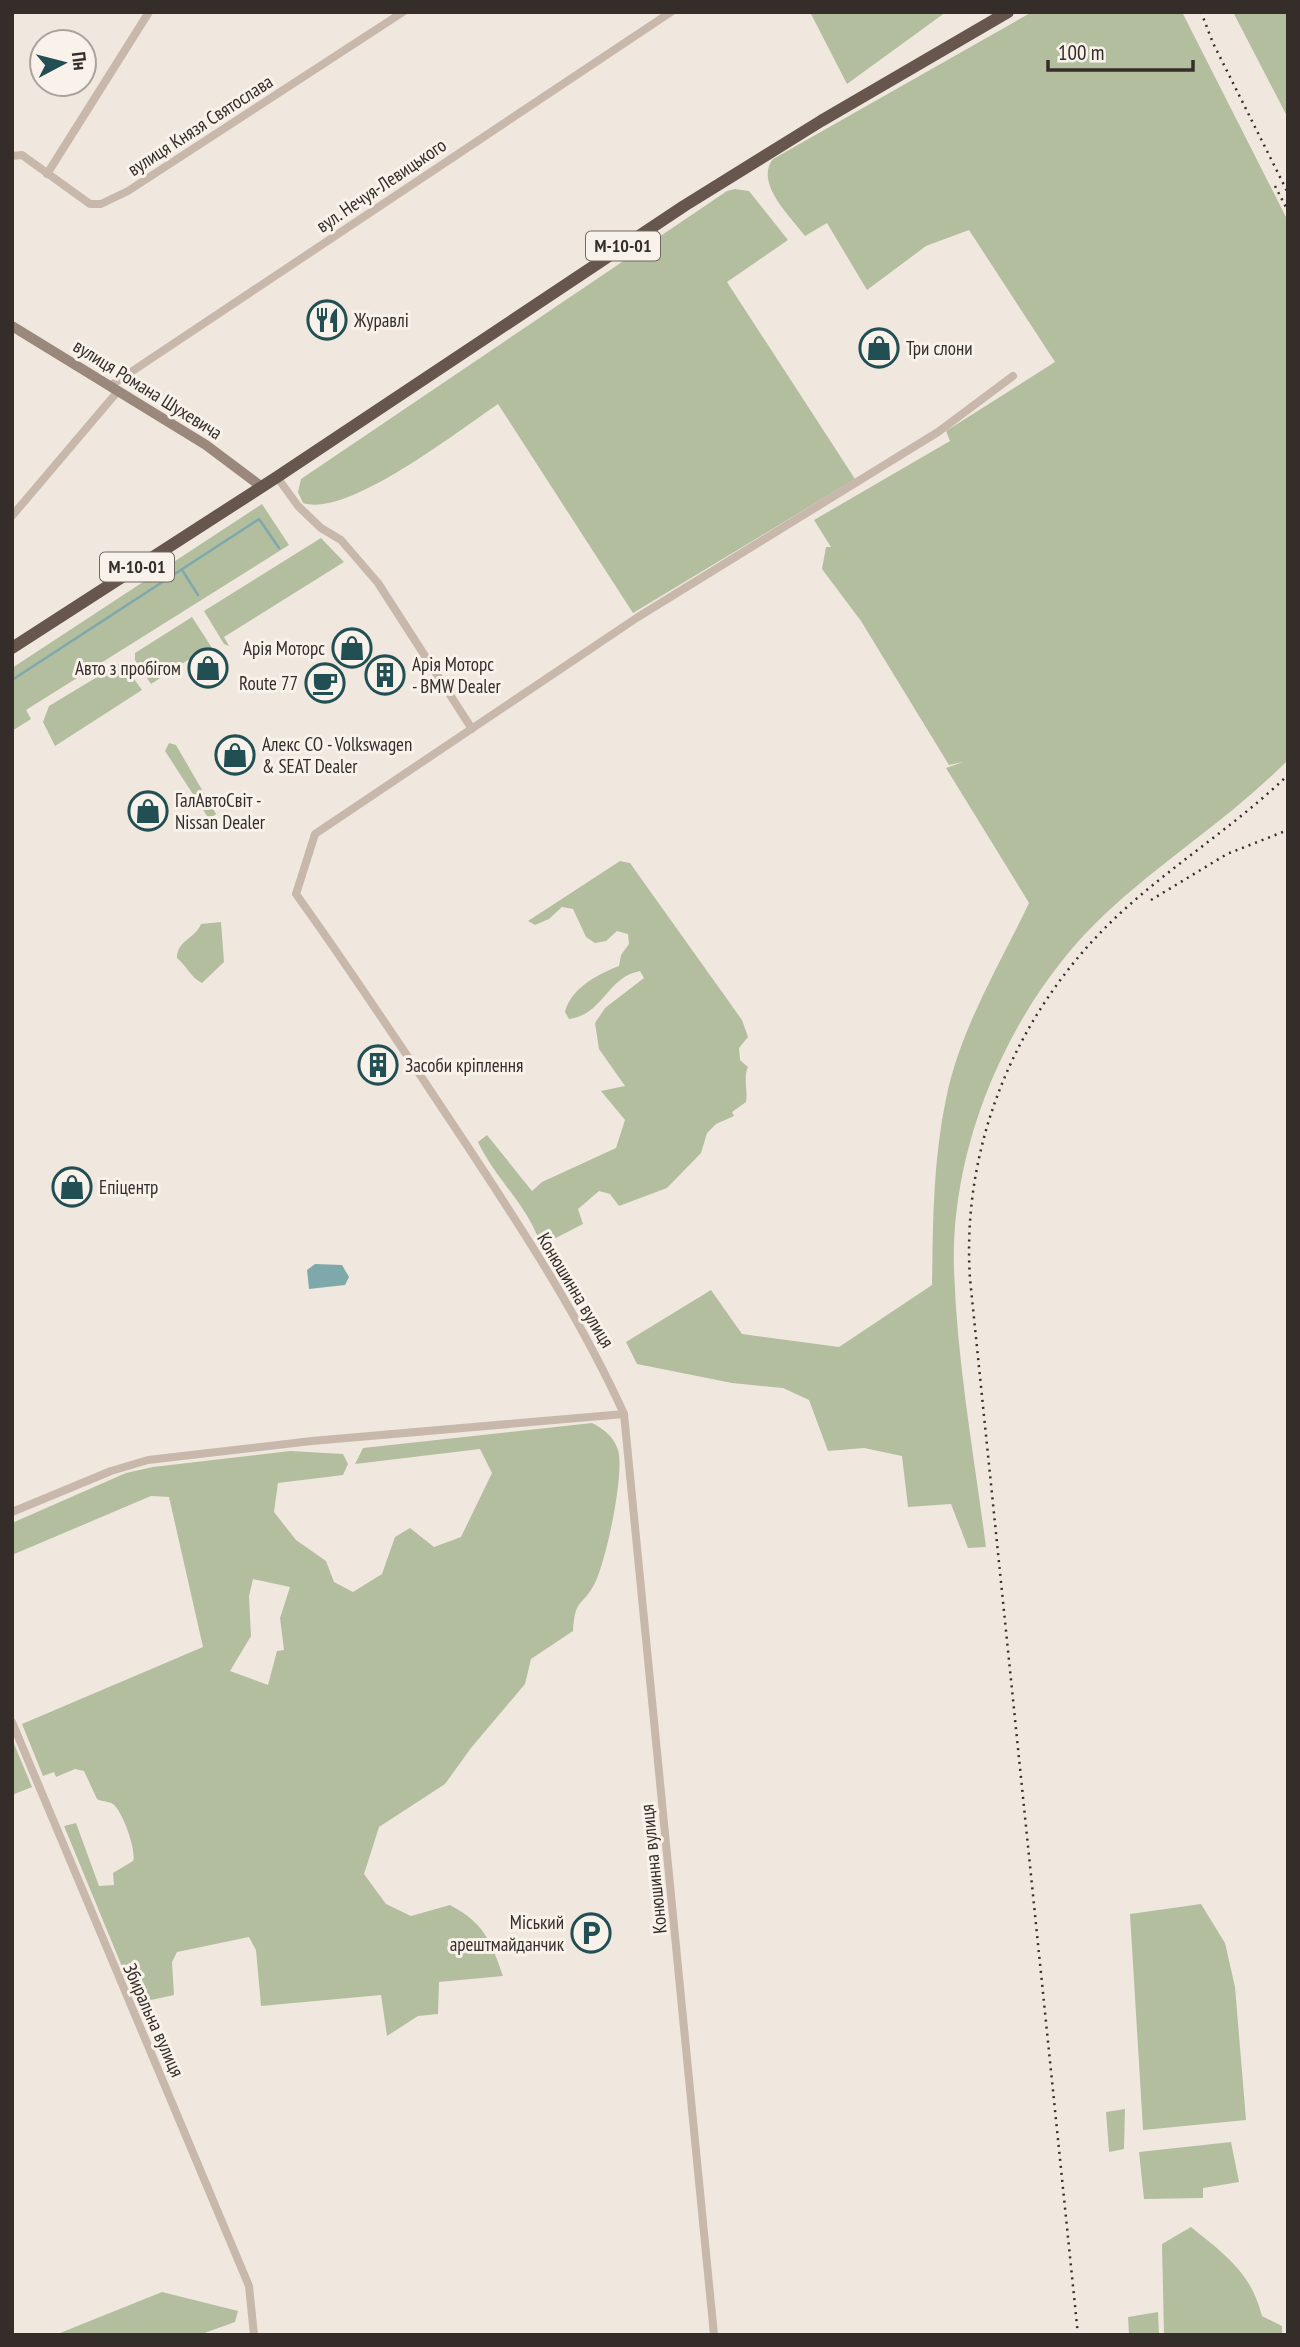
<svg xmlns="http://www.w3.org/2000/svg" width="1300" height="2347" font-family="'PT Sans Narrow',sans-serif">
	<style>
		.green { fill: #b3be9f; fill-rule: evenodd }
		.water { fill: #7fa8ab }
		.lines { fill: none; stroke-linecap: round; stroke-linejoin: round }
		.stream { stroke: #7fa8ab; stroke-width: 2.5 }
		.minor { stroke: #c7b8ab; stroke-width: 8 }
		.secondary { stroke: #9b887c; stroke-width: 10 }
		.trunk { stroke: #66564e; stroke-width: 12 }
		.rail { stroke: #352d29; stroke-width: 2.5; stroke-dasharray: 2 5; stroke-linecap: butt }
		.labels { text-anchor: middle; stroke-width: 6; stroke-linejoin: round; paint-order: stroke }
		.shield { fill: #f8f2ea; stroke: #706863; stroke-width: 2 }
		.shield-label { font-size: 18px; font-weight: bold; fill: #352d29 }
		.street-label { font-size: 19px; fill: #352d29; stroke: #f8f2ea }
		.poi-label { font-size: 19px; fill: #352d29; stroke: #f8f2ea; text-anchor: start }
	</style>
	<rect width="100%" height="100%" fill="#f0e8de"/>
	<path class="green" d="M 810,12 L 946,12 L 847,84 Z
		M 1032,12 L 1182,12 L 1288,221 L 1288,760 C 1232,817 1164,859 1106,913 C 1013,1000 950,1141 954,1269 C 957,1362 974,1455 986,1547 L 968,1548 L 951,1504 L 908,1507 L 902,1456 L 864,1448 L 828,1451 L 809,1400 L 783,1388 L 732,1383 L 637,1364 L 626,1342 L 711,1290 L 742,1334 L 839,1347 L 932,1285 C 933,1222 933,1161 946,1099 C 960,1029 999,966 1029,903 L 946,768 L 963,762 L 949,765 L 861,621 L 822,569 L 826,547 L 831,547 L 814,520 L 950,441 L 946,431 L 1055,362 L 969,230 L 926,246 L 867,290 L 827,223 L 805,236 C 791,217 754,183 773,159 Z
		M 1233,12 L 1288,12 L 1288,118 Z
		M 735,189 L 749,191 L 788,240 L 727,282 L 855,479 L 633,613 L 498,404 C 458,431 347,518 303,503 L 298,492 L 301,479 L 727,191 Z
		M 262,504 L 289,545 L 26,710 L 31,719 L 12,731 L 12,668 Z
		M 321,538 L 344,562 L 224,637 L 229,646 L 224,644 L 204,611 Z
		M 192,617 L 214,651 L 213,654 L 208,647 L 151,684 L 135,660 L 135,653 Z
		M 122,662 L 142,690 L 55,746 L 43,722 L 49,706 Z
		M 169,743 L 176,745 L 216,814 L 209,819 L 165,751 Z
		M 620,861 L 630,863 L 742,1020 L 748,1037 L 739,1048 L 740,1060 L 748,1067 C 743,1078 748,1090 746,1102 L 732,1112 L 734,1116 L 716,1124 L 707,1133 L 701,1153 L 667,1188 L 619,1206 L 610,1194 L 599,1191 L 578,1209 L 583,1224 L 550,1241 L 537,1235 C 522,1200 494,1176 478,1142 L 487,1135 L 532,1191 L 542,1182 L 616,1148 L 625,1120 L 601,1091 L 625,1086 L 599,1049 L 595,1023 L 605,1008 L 644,978 L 640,971 C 607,977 603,1015 569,1019 L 565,1012 C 571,988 598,974 619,966 L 621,955 L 629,944 L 628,934 L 617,931 L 606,941 L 595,943 L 586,937 L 573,909 L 562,907 L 549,919 L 535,925 L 528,921 Z
		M 221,922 L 224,962 L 202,983 C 190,977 187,966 177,958 C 177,940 195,939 201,924 Z
		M 592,1423 C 604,1429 614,1437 618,1450 C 625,1473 606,1561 595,1583 C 582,1608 575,1597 573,1631 L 531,1659 L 525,1684 L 471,1748 L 445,1784 L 379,1827 L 364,1874 L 386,1904 L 411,1916 L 450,1905 C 484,1923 491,1941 503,1976 L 439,1982 L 438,2014 L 418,2016 L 387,2036 L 381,1995 L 261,2006 L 256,1950 L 249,1937 L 177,1952 L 172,1962 L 174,1995 L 137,2003 L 64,1826 L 76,1823 L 99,1886 L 114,1885 L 113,1873 L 133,1861 C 137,1851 122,1810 113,1804 C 108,1801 103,1802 97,1799 L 84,1771 L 75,1769 L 56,1777 L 54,1772 L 43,1776 L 22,1724 L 203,1647 L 169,1497 L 151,1496 L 12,1555 L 12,1523 L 126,1473 L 153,1467 L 290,1451 L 343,1454 L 348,1464 L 343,1475 L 278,1483 L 274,1512 L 296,1540 L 326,1561 L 334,1582 L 353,1592 L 382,1574 L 395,1537 L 410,1528 L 434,1547 L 461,1537 L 492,1473 L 480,1449 L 355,1464 L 363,1448 ZM 253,1579 L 290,1587 L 280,1618 L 284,1650 L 277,1651 L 268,1685 L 230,1671 L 251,1636 L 249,1596 Z
		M 12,1739 L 32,1787 L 12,1795 Z
		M 1201,1904 L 1225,1943 L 1235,1987 L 1246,2120 L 1143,2130 L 1130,1914 Z
		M 1125,2109 L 1124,2149 L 1109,2152 L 1106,2112 Z
		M 1231,2142 L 1239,2182 L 1203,2188 L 1203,2198 L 1144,2199 L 1139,2152 Z
		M 1191,2227 C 1224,2254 1251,2272 1262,2316 L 1282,2326 L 1282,2335 L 1164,2335 L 1162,2244 Z
		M 162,2292 L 238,2311 L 235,2322 L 199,2335 L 55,2335 Z
		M 1158,2312 L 1159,2335 L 1129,2335 L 1128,2317 Z"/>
	<path class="water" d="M 315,1264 L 342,1265 L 349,1277 L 345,1285 L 309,1289 L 307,1270 Z"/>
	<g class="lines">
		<path class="stream" d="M 182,570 L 198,595
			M 12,680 L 259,519 L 279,548"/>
		<path class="minor" d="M 12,156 L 22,155 L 90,204 L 101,204 L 128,191 L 403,12
			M 47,174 L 149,12
			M 110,386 L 671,12
			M 277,477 L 298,506 L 321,528 L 341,540 L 378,583 L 472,729
			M 12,516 L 118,391
			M 12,1512 L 111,1471 L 148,1460 L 312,1441 L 624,1414
			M 12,1722 L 249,2286 L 254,2335
			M 714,2335 L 624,1414 C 581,1319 524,1232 466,1144 C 410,1060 355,976 296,894 L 315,834 L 638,617 L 938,432 L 1013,376"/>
		<path class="secondary" d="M 12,326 L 206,445 L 262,487"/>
		<path class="trunk" d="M 12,648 L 277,477 L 684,206 L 821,121 L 1008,12"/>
		<path class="rail" d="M 1201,12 L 1213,43 L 1288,193
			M 1275,186 L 1288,211
			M 1151,900 L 1227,854 L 1288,830
			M 1078,2335 L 970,1279 C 961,1145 1016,1014 1112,921 C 1167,868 1233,828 1288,775"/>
	</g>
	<defs>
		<g id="restaurant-ring" transform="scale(2.0125)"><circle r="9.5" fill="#f8f2ea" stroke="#224f53" stroke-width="1.5"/><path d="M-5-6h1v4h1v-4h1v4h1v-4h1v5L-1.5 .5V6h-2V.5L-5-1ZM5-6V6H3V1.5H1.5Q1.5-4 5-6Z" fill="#224f53"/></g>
		<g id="shop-ring" transform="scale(2.0125)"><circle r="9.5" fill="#f8f2ea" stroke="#224f53" stroke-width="1.5"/><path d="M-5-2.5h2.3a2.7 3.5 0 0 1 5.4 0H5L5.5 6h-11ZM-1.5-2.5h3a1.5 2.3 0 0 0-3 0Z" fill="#224f53"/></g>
		<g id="building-ring" transform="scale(2.0125)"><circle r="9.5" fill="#f8f2ea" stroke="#224f53" stroke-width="1.5"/><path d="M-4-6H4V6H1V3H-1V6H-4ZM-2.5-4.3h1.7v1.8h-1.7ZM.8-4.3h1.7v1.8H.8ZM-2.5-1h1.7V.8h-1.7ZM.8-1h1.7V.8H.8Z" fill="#224f53"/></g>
		<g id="cafe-ring" transform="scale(2.0125)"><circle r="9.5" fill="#f8f2ea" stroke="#224f53" stroke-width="1.5"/><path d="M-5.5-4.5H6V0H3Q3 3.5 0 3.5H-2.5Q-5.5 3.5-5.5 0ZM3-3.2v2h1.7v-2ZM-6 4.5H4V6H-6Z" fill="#224f53"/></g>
		<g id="parking-ring" transform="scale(2.0125)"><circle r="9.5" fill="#f8f2ea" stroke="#224f53" stroke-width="1.5"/><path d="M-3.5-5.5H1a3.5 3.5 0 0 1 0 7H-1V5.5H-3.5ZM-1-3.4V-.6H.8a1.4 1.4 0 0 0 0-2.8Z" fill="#224f53"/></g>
	</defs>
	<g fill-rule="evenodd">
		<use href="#restaurant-ring" x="327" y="320"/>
		<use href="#shop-ring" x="879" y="348"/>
		<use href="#shop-ring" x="352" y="648"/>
		<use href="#shop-ring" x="208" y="668"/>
		<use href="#building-ring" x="385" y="675"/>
		<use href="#cafe-ring" x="325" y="683"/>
		<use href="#shop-ring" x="235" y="755"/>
		<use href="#shop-ring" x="148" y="811"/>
		<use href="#building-ring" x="378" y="1065"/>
		<use href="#shop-ring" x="72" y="1187"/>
		<use href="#parking-ring" x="591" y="1933"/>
	</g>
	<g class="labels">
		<g class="shield">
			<rect x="586" y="231.5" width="74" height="29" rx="5"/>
			<rect x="100" y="552.5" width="74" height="29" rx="5"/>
		</g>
		<g class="shield-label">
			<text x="623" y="252">М-10-01</text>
			<text x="137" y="573">М-10-01</text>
		</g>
		<g class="street-label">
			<text transform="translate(200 125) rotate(-33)" y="7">вулиця Князя Святослава</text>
			<text transform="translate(381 185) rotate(-34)" y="7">вул. Нечуя-Левицького</text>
			<text transform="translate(148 389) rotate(32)" y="7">вулиця Романа Шухевича</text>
			<text transform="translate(576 1290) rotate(59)" y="7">Конюшинна вулиця</text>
			<text transform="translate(653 1869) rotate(-96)" y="7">Конюшинна вулиця</text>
			<text transform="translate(154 2020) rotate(66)" y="7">Збиральна вулиця</text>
		</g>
		<g class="poi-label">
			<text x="354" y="327">Журавлі</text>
			<text x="906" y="355">Три слони</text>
			<text x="325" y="655" text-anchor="end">Арія Моторс</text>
			<text x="412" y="671">Арія Моторс<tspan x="412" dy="22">- BMW Dealer</tspan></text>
			<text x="181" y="675" text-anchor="end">Авто з пробігом</text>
			<text x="298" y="690" text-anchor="end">Route 77</text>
			<text x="262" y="751">Алекс CO - Volkswagen<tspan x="262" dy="22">&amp; SEAT Dealer</tspan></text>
			<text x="175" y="807">ГалАвтоСвіт -<tspan x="175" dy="22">Nissan Dealer</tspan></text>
			<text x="405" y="1072">Засоби кріплення</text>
			<text x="99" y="1194">Епіцентр</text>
			<text x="564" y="1929" text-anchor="end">Міський<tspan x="564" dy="22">арештмайданчик</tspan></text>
		</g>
	</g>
	<rect width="1300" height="2347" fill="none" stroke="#352d29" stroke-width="28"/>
	<g transform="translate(63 63) rotate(83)"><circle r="33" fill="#f8f2ea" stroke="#aaa39d" stroke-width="2"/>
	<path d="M0-5L12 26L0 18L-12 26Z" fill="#224f53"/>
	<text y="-10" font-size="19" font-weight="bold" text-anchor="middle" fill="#352d29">Пн</text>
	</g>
	<path d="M1048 60v10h145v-10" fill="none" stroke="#352d29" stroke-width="3.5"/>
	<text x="1058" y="60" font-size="21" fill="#352d29" stroke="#f8f2ea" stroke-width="5" paint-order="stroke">100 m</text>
</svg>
